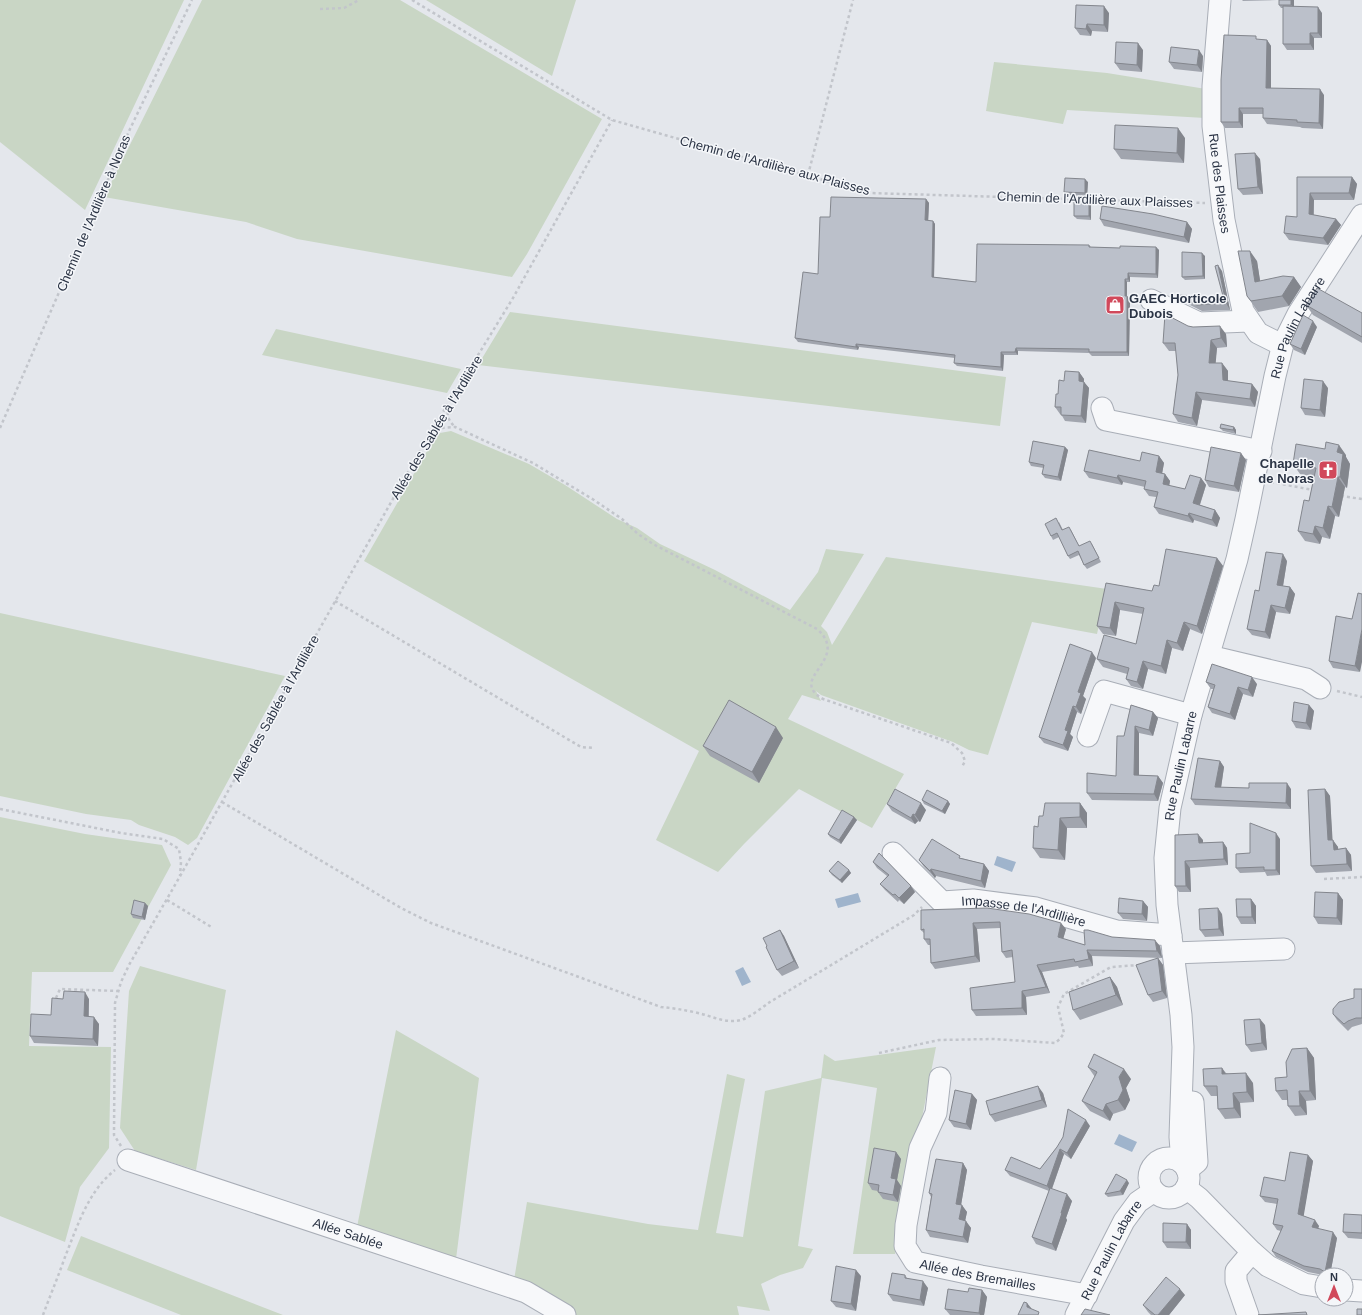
<svg xmlns="http://www.w3.org/2000/svg" width="1362" height="1315" font-family="Arial,sans-serif">
	<style>
		.green { fill: #c9d6c5 }
		.water { fill: #9fb4cc }
		.lines { fill: none; stroke-linecap: round; stroke-linejoin: round }
		.minor-casing { stroke: #a9aeb7; stroke-width: 23 }
		.path { stroke: #c2c5cb; stroke-width: 2.5; stroke-dasharray: 3 3; stroke-linecap: butt }
		.minor { stroke: #f7f8fa; stroke-width: 21 }
		.wall { fill: #a1a5ae }
		.shaded-wall { fill: #83868d }
		.building { fill: #bbc0ca; stroke: #83868d }
		.labels { text-anchor: middle; stroke-width: 3; stroke-linejoin: round; paint-order: stroke }
		.street-label { font-size: 13px; fill: #2b3445; stroke: #f4f6f9 }
		.poi-label { font-size: 13px; font-weight: bold; fill: #2b3445; stroke: #f4f6f9; text-anchor: start }
	</style>
	<rect width="100%" height="100%" fill="#e4e7ec"/>
	<path class="green" d="M 0,0 L 184,0 L 85,210 L 0,142 Z
		M 202,0 L 400,0 L 602,119 L 527,254 L 512,277 L 297,239 L 246,222 L 104,197 Z
		M 426,0 L 576,0 L 552,76 Z
		M 994,62 L 1107,73 L 1206,89 L 1205,118 L 1067,110 L 1063,124 L 986,111 Z
		M 510,312 L 1006,377 L 1000,426 L 478,365 Z
		M 276,329 L 461,369 L 447,393 L 262,355 Z
		M 451,431 L 529,464 L 565,485 L 617,519 L 637,528 L 660,544 L 715,570 L 790,610 L 818,572 L 826,549 L 864,554 L 821,626 L 827,632 L 832,645 L 886,557 L 1107,589 L 1097,634 L 1032,622 L 988,755 L 969,750 L 953,742 L 821,695 L 816,691 L 821,701 L 802,695 L 788,719 L 904,774 L 872,828 L 799,789 L 744,844 L 718,872 L 656,840 L 699,751 L 364,561 L 431,444 L 440,433 Z
		M 0,613 L 285,676 L 197,838 L 188,845 L 175,837 L 139,825 L 131,820 L 86,814 L 0,796 Z
		M 0,817 L 85,834 L 162,845 L 171,865 L 113,972 L 32,972 L 29,1046 L 111,1047 L 109,1148 L 80,1187 L 65,1242 L 0,1216 Z
		M 140,966 L 226,990 L 196,1170 L 135,1151 L 120,1128 L 129,991 Z
		M 396,1030 L 479,1078 L 456,1259 L 357,1227 Z
		M 936,1047 L 895,1254 L 853,1254 L 877,1088 L 822,1078 L 798,1246 L 813,1249 L 803,1268 L 780,1275 L 761,1284 L 770,1311 L 737,1306 L 739,1315 L 570,1315 L 514,1280 L 527,1202 L 648,1224 L 698,1230 L 727,1074 L 745,1079 L 716,1233 L 743,1237 L 765,1091 L 821,1078 L 824,1054 L 835,1061 Z
		M 81,1236 L 283,1315 L 181,1315 L 67,1270 Z"/>
	<path class="water" d="M 997,856 L 1016,862 L 1012,872 L 994,865 Z
		M 858,893 L 861,902 L 838,908 L 835,899 Z
		M 743,967 L 751,982 L 742,986 L 735,971 Z
		M 1119,1134 L 1137,1142 L 1132,1152 L 1114,1144 Z"/>
	<g class="lines">
		<g class="minor-casing">
			<g id="minor">
				<path id="s1" d="M 1220,0 L 1213,86 L 1213,126 L 1224,220 L 1243,311 L 1258,333 L 1276,342 L 1283,344"/>
				<path d="M 1151,300 L 1199,323 L 1249,321"/>
				<path d="M 1102,408 L 1106,420 L 1261,451"/>
				<path d="M 1209,656 L 1306,679 L 1320,688"/>
				<path d="M 1088,736 L 1104,691 L 1191,715"/>
				<path id="s2" d="M 893,853 L 942,902 L 973,900 L 1036,908 L 1117,931 L 1171,935"/>
				<path d="M 1173,953 L 1284,949"/>
				<path id="s3" d="M 940,1078 L 936,1113 L 920,1148 L 906,1225 L 905,1246 L 915,1262 L 981,1276 L 1087,1295"/>
				<circle cx="1169" cy="1178" r="20"/>
				<path id="s4" d="M 128,1160 L 526,1292 L 565,1315"/>
				<path id="s5" d="M 1182,1163 L 1180,1137 L 1183,1047 L 1181,1015 L 1167,905 L 1165,858 L 1170,808 L 1191,715 L 1237,559 L 1246,519 L 1275,376 L 1283,344 L 1298,314 L 1362,215"/>
				<path d="M 1187,1170 L 1197,1162 L 1193,1102"/>
				<path d="M 1186,1188 L 1199,1198 L 1252,1252 L 1268,1266 L 1304,1284 L 1322,1287"/>
				<path d="M 1346,1290 L 1362,1291"/>
				<path id="s6" d="M 1076,1315 L 1124,1221 L 1138,1202 L 1154,1191"/>
				<path d="M 1248,1315 L 1236,1281 L 1236,1271 L 1252,1252"/>
			</g>
		</g>
		<path class="path" d="M 412,0 L 612,120 L 869,193 L 1205,203
			M 320,9 L 344,8 L 359,0
			M 808,175 L 853,0
			M 448,406 C 447,416 448,420 455,427
			M 0,428 L 130,129 L 192,0
			M 431,433 L 440,428 L 455,427 L 533,463 L 594,500 L 622,519 L 638,534 L 653,544 L 817,629 C 852,660 786,678 823,699 L 951,743 L 962,753 L 965,761 L 962,767
			M 1271,482 L 1313,490
			M 1341,496 L 1362,499
			M 335,601 L 581,747 L 594,748
			M 1337,691 L 1362,697
			M 222,802 L 401,908 L 431,923 L 661,1007 C 673,1008 685,1010 698,1013 C 712,1016 726,1024 741,1020 C 751,1017 761,1008 770,1002 L 914,915 L 922,907
			M 0,809 L 121,833 L 163,839 L 179,849 L 181,862 L 180,876
			M 1324,879 L 1362,877
			M 167,900 L 213,928
			M 56,998 L 60,989 L 118,991
			M 879,1053 L 939,1040 L 994,1039 L 1055,1043 L 1060,1039 L 1064,1033 L 1058,1007 L 1064,994 L 1111,967 L 1139,965
			M 121,1146 L 114,1135 L 115,1003 L 121,982 L 129,965 L 179,878 L 429,435 L 513,298 L 612,120
			M 43,1315 C 50,1296 58,1277 65,1257 C 77,1227 88,1191 115,1170"/>
		<use href="#minor" class="minor"/>
	</g>
	<path class="wall" d="M 1242,0 L 1277,0 L 1243,1 Z
		M 1294,0 L 1294,7 L 1322,13 L 1322,38 L 1314,38 L 1314,50 L 1287,50 L 1283,44 L 1283,8 L 1281,8 L 1279,5 Z
		M 1109,13 L 1108,32 L 1092,31 L 1091,36 L 1080,35 L 1075,28 Z
		M 1259,39 L 1267,40 L 1271,46 L 1271,88 L 1324,95 L 1323,129 L 1302,128 L 1300,127 L 1267,124 L 1263,118 L 1263,114 L 1243,114 L 1243,128 L 1225,128 L 1221,122 Z
		M 1143,50 L 1142,72 L 1120,70 L 1115,63 Z
		M 1203,56 L 1202,72 L 1174,69 L 1169,62 Z
		M 1185,138 L 1184,163 L 1121,159 L 1114,149 Z
		M 1260,159 L 1263,194 L 1243,195 L 1238,189 Z
		M 1297,177 L 1352,177 L 1357,184 L 1354,200 L 1314,200 L 1314,215 L 1336,219 L 1341,225 L 1328,245 L 1289,240 L 1284,233 L 1297,217 Z
		M 1088,182 L 1087,196 L 1067,195 L 1064,192 Z
		M 926,199 L 929,203 L 928,221 L 933,221 L 935,224 L 934,277 L 976,282 L 1089,245 L 1091,247 L 1120,248 L 1156,247 L 1159,250 L 1158,278 L 1130,277 L 1130,282 L 1127,282 L 1127,296 L 1130,300 L 1129,356 L 1092,356 L 1089,353 L 1018,351 L 1018,355 L 1004,355 L 1003,371 L 957,366 L 954,363 L 955,358 L 859,347 L 858,350 L 798,342 L 795,338 L 818,274 Z
		M 1089,202 L 1091,205 L 1091,220 L 1077,219 L 1074,216 Z
		M 1100,219 L 1187,222 L 1192,229 L 1189,243 L 1104,226 Z
		M 1205,256 L 1205,279 L 1185,280 L 1182,277 Z
		M 1257,261 L 1260,281 L 1294,277 L 1301,287 L 1289,306 L 1258,312 L 1247,296 Z
		M 1222,271 L 1230,310 L 1202,311 L 1182,301 L 1177,295 L 1198,296 L 1200,299 L 1223,296 Z
		M 1306,305 L 1362,313 L 1362,343 L 1313,315 Z
		M 1188,326 L 1226,334 L 1227,347 L 1217,348 L 1215,363 L 1222,363 L 1228,371 L 1228,381 L 1252,384 L 1258,392 L 1255,407 L 1202,400 L 1197,426 L 1178,422 L 1173,414 L 1178,375 L 1176,351 L 1169,351 L 1163,343 Z
		M 1317,327 L 1305,355 L 1294,350 L 1290,344 Z
		M 1079,372 L 1084,379 L 1084,382 L 1089,388 L 1086,423 L 1065,421 L 1061,414 L 1060,414 L 1055,407 L 1058,394 L 1064,381 Z
		M 1328,388 L 1325,417 L 1305,415 L 1301,408 Z
		M 1234,427 L 1236,430 L 1236,434 L 1223,431 L 1220,428 Z
		M 1065,447 L 1068,450 L 1061,481 L 1045,478 L 1042,474 L 1044,468 L 1031,466 L 1029,462 Z
		M 1346,455 L 1346,457 L 1350,464 L 1347,488 L 1345,487 L 1339,517 L 1335,516 L 1330,539 L 1322,537 L 1320,544 L 1305,541 L 1298,531 L 1309,501 L 1314,477 L 1300,474 L 1293,464 Z
		M 1159,456 L 1164,463 L 1162,474 L 1165,474 L 1170,481 L 1169,486 L 1185,489 L 1201,478 L 1206,485 L 1200,505 L 1215,510 L 1220,518 L 1217,527 L 1194,520 L 1193,523 L 1159,514 L 1154,507 L 1156,497 L 1149,496 L 1144,489 L 1145,487 L 1123,482 L 1122,485 L 1089,478 L 1084,471 L 1140,461 Z
		M 1246,460 L 1239,492 L 1209,487 L 1205,480 Z
		M 1059,522 L 1063,530 L 1071,530 L 1079,546 L 1092,544 L 1101,562 L 1087,569 L 1084,565 L 1079,555 L 1070,559 L 1068,556 L 1059,537 L 1053,540 L 1051,536 Z
		M 1217,558 L 1223,566 L 1202,634 L 1190,629 L 1183,651 L 1172,648 L 1166,674 L 1148,669 L 1143,689 L 1131,686 L 1126,679 L 1127,674 L 1103,667 L 1097,659 L 1136,644 L 1143,614 L 1120,610 L 1116,636 L 1103,634 L 1097,626 L 1106,583 L 1152,591 L 1159,586 Z
		M 1287,561 L 1283,586 L 1290,587 L 1295,594 L 1290,614 L 1276,612 L 1270,639 L 1252,635 L 1247,629 L 1259,591 Z
		M 1336,616 L 1360,672 L 1333,668 L 1329,661 Z
		M 1096,658 L 1083,696 L 1086,699 L 1081,714 L 1077,712 L 1070,734 L 1073,737 L 1068,751 L 1044,743 L 1039,737 Z
		M 1206,682 L 1257,684 L 1253,697 L 1243,694 L 1235,720 L 1212,713 L 1208,707 L 1213,689 L 1211,689 Z
		M 1131,705 L 1153,712 L 1158,718 L 1153,736 L 1139,733 L 1139,775 L 1158,776 L 1163,783 L 1158,801 L 1092,800 L 1087,793 L 1116,776 L 1124,736 Z
		M 1309,705 L 1314,711 L 1311,730 L 1296,728 L 1292,721 Z
		M 783,738 L 759,783 L 710,756 L 703,746 Z
		M 1220,761 L 1224,767 L 1221,788 L 1291,789 L 1291,809 L 1195,805 L 1191,799 Z
		M 1325,789 L 1330,796 L 1332,840 L 1338,847 L 1338,849 L 1346,848 L 1351,855 L 1352,871 L 1316,873 L 1311,866 Z
		M 922,800 L 948,801 L 950,804 L 945,814 L 924,804 Z
		M 1080,803 L 1087,813 L 1087,828 L 1067,828 L 1065,860 L 1040,858 L 1033,848 L 1038,827 L 1043,816 Z
		M 887,804 L 926,810 L 920,822 L 918,821 L 915,824 L 892,811 Z
		M 854,817 L 857,820 L 841,844 L 830,837 L 828,834 Z
		M 1175,835 L 1203,840 L 1203,843 L 1223,842 L 1227,848 L 1228,865 L 1190,868 L 1191,892 L 1179,892 L 1175,886 Z
		M 1280,839 L 1280,875 L 1267,876 L 1265,872 L 1240,873 L 1236,868 Z
		M 961,858 L 984,864 L 989,871 L 985,888 L 936,876 L 935,878 L 924,867 L 919,860 Z
		M 873,862 L 915,892 L 904,904 L 899,900 L 898,902 L 885,890 L 880,884 L 887,876 L 877,868 Z
		M 849,870 L 851,873 L 842,883 L 832,875 L 829,871 Z
		M 1338,893 L 1343,900 L 1342,925 L 1318,924 L 1314,917 Z
		M 1251,899 L 1256,906 L 1256,924 L 1241,924 L 1237,917 Z
		M 1143,901 L 1148,907 L 1147,921 L 1123,919 L 1118,913 Z
		M 145,903 L 148,906 L 145,920 L 133,918 L 131,914 Z
		M 921,910 L 1066,929 L 1063,939 L 1085,945 L 1112,937 L 1160,946 L 1162,958 L 1092,956 L 1093,966 L 1079,968 L 1078,966 L 1042,972 L 1050,993 L 1026,997 L 1027,1015 L 976,1016 L 972,1010 L 1015,982 L 1013,957 L 1006,958 L 1002,952 L 1000,928 L 977,929 L 980,962 L 935,969 L 931,963 L 930,945 L 928,945 L 924,939 L 924,933 L 921,930 Z
		M 1222,914 L 1224,936 L 1205,937 L 1200,930 Z
		M 780,930 L 784,936 L 799,968 L 782,976 L 777,970 Z
		M 1158,958 L 1163,965 L 1167,998 L 1153,1002 L 1148,995 Z
		M 1110,977 L 1117,987 L 1123,1005 L 1080,1020 L 1073,1010 Z
		M 1362,989 L 1362,1024 L 1352,1027 L 1348,1031 L 1337,1020 L 1333,1014 L 1354,998 Z
		M 63,999 L 89,999 L 89,1017 L 99,1024 L 98,1046 L 34,1043 L 30,1036 L 51,1015 Z
		M 1265,1025 L 1267,1050 L 1251,1052 L 1246,1045 Z
		M 1307,1048 L 1314,1058 L 1316,1100 L 1306,1101 L 1307,1115 L 1295,1116 L 1288,1106 L 1288,1100 L 1282,1100 L 1276,1091 L 1287,1077 Z
		M 1088,1067 L 1131,1079 L 1126,1088 L 1130,1100 L 1125,1110 L 1113,1114 L 1110,1121 L 1090,1111 L 1082,1101 L 1095,1077 Z
		M 1222,1068 L 1226,1073 L 1253,1083 L 1254,1102 L 1240,1103 L 1241,1118 L 1225,1119 L 1218,1109 L 1217,1096 L 1211,1096 L 1204,1086 Z
		M 1043,1093 L 1047,1107 L 995,1122 L 990,1115 Z
		M 972,1094 L 977,1100 L 971,1130 L 954,1127 L 949,1120 Z
		M 1090,1126 L 1071,1159 L 1064,1154 L 1052,1189 L 1072,1201 L 1066,1218 L 1067,1220 L 1056,1251 L 1036,1244 L 1032,1237 L 1049,1191 L 1010,1176 L 1005,1170 L 1040,1169 L 1057,1147 Z
		M 896,1152 L 901,1159 L 897,1180 L 901,1186 L 898,1202 L 883,1199 L 878,1192 L 878,1191 L 872,1190 L 868,1183 Z
		M 1308,1155 L 1313,1161 L 1303,1216 L 1319,1226 L 1318,1229 L 1337,1238 L 1330,1275 L 1323,1275 L 1308,1272 L 1276,1257 L 1272,1251 L 1281,1231 L 1277,1230 L 1273,1224 L 1277,1204 L 1265,1202 L 1260,1196 L 1285,1181 Z
		M 963,1163 L 967,1170 L 961,1205 L 967,1212 L 965,1221 L 971,1228 L 968,1243 L 930,1237 L 926,1230 L 931,1197 L 929,1193 Z
		M 1129,1183 L 1123,1195 L 1108,1197 L 1105,1194 Z
		M 1362,1215 L 1362,1239 L 1348,1238 L 1343,1232 Z
		M 1187,1224 L 1191,1230 L 1191,1249 L 1167,1248 L 1163,1242 Z
		M 905,1275 L 907,1278 L 928,1288 L 924,1306 L 893,1301 L 888,1294 Z
		M 861,1276 L 856,1311 L 836,1307 L 831,1301 Z
		M 982,1290 L 987,1297 L 984,1315 L 950,1315 L 945,1309 L 968,1292 Z
		M 1185,1295 L 1169,1315 L 1151,1315 L 1148,1312 L 1143,1305 Z"/>
	<path class="shaded-wall" d="M 1291,0 L 1294,0 L 1294,8 L 1291,5 Z
		M 1104,6 L 1109,13 L 1108,32 L 1104,25 Z
		M 1318,7 L 1322,13 L 1322,38 L 1318,33 Z
		M 1087,24 L 1092,31 L 1091,36 L 1086,29 Z
		M 1310,33 L 1314,38 L 1314,50 L 1310,44 Z
		M 1267,40 L 1271,46 L 1271,94 L 1266,88 Z
		M 1138,43 L 1143,50 L 1142,72 L 1137,65 Z
		M 1199,50 L 1203,56 L 1202,72 L 1197,65 Z
		M 1320,89 L 1324,95 L 1323,129 L 1319,123 Z
		M 1239,108 L 1243,114 L 1243,128 L 1239,122 Z
		M 1178,128 L 1185,138 L 1184,163 L 1177,153 Z
		M 1255,153 L 1260,159 L 1263,194 L 1258,187 Z
		M 1352,177 L 1357,184 L 1354,200 L 1349,193 Z
		M 1085,179 L 1088,182 L 1087,196 L 1085,193 Z
		M 1310,193 L 1314,200 L 1313,221 L 1309,214 Z
		M 926,199 L 929,203 L 928,224 L 925,220 Z
		M 1089,202 L 1091,205 L 1091,220 L 1089,216 Z
		M 1336,219 L 1341,225 L 1328,245 L 1323,238 Z
		M 933,221 L 935,224 L 934,280 L 932,277 Z
		M 1187,222 L 1192,229 L 1189,243 L 1184,237 Z
		M 1156,247 L 1159,250 L 1158,278 L 1156,274 Z
		M 1250,251 L 1257,261 L 1262,293 L 1255,282 Z
		M 1202,253 L 1205,256 L 1205,279 L 1203,276 Z
		M 1218,265 L 1222,271 L 1230,310 L 1226,303 Z
		M 1128,273 L 1130,277 L 1130,282 L 1128,279 Z
		M 1294,277 L 1301,287 L 1289,306 L 1282,296 Z
		M 1125,279 L 1127,282 L 1127,300 L 1125,296 Z
		M 1127,296 L 1130,300 L 1129,356 L 1127,352 Z
		M 1313,321 L 1317,327 L 1305,355 L 1301,349 Z
		M 1220,326 L 1226,334 L 1227,347 L 1221,338 Z
		M 1211,340 L 1217,348 L 1215,371 L 1209,363 Z
		M 856,344 L 859,347 L 858,350 L 856,347 Z
		M 1016,348 L 1018,351 L 1018,355 L 1015,352 Z
		M 1001,352 L 1004,355 L 1003,371 L 1001,367 Z
		M 1222,363 L 1228,371 L 1228,388 L 1223,380 Z
		M 1079,372 L 1084,379 L 1083,388 L 1079,381 Z
		M 1323,381 L 1328,388 L 1325,417 L 1320,410 Z
		M 1084,382 L 1089,388 L 1086,423 L 1081,416 Z
		M 1252,384 L 1258,392 L 1255,407 L 1250,399 Z
		M 1196,392 L 1202,400 L 1197,426 L 1192,418 Z
		M 1234,427 L 1236,430 L 1236,434 L 1233,430 Z
		M 1339,445 L 1346,455 L 1346,457 L 1350,464 L 1347,488 L 1340,477 L 1337,452 Z
		M 1065,447 L 1068,450 L 1061,481 L 1058,477 Z
		M 1241,453 L 1246,460 L 1239,492 L 1234,486 Z
		M 1159,456 L 1164,463 L 1161,479 L 1156,472 Z
		M 1165,474 L 1170,481 L 1168,492 L 1163,484 Z
		M 1118,475 L 1123,482 L 1122,485 L 1117,478 Z
		M 1338,477 L 1345,487 L 1339,517 L 1332,507 Z
		M 1201,478 L 1206,485 L 1198,510 L 1193,503 Z
		M 1328,506 L 1335,516 L 1330,539 L 1323,528 Z
		M 1215,510 L 1220,518 L 1217,527 L 1212,520 Z
		M 1189,513 L 1194,520 L 1193,523 L 1188,516 Z
		M 1315,526 L 1322,537 L 1320,544 L 1313,534 Z
		M 1283,554 L 1287,561 L 1282,592 L 1277,585 Z
		M 1217,558 L 1223,566 L 1202,634 L 1197,626 Z
		M 1290,587 L 1295,594 L 1290,614 L 1285,608 Z
		M 1115,602 L 1120,610 L 1116,636 L 1110,628 Z
		M 1271,605 L 1276,612 L 1270,639 L 1265,632 Z
		M 1184,622 L 1190,629 L 1183,651 L 1177,643 Z
		M 1362,629 L 1362,662 L 1360,672 L 1355,666 Z
		M 1167,640 L 1172,648 L 1166,674 L 1161,666 Z
		M 1092,652 L 1096,658 L 1083,696 L 1086,699 L 1081,714 L 1076,707 L 1078,692 Z
		M 1143,661 L 1148,669 L 1143,689 L 1137,682 Z
		M 1252,677 L 1257,684 L 1253,697 L 1248,690 Z
		M 1238,687 L 1243,694 L 1235,720 L 1230,714 Z
		M 1309,705 L 1314,711 L 1311,730 L 1306,723 Z
		M 1073,706 L 1077,712 L 1070,734 L 1073,737 L 1068,751 L 1063,745 L 1065,730 Z
		M 1153,712 L 1158,718 L 1153,736 L 1149,730 Z
		M 1135,726 L 1139,733 L 1139,782 L 1134,775 Z
		M 776,727 L 783,738 L 759,783 L 752,772 Z
		M 1220,761 L 1224,767 L 1220,794 L 1215,787 Z
		M 1158,776 L 1163,783 L 1158,801 L 1154,794 Z
		M 1287,783 L 1291,789 L 1291,809 L 1286,803 Z
		M 1325,789 L 1330,796 L 1333,847 L 1328,840 Z
		M 948,801 L 950,804 L 945,814 L 942,811 Z
		M 921,803 L 926,810 L 920,822 L 915,815 Z
		M 1080,803 L 1087,813 L 1087,828 L 1080,817 Z
		M 913,814 L 918,821 L 915,824 L 911,818 Z
		M 854,817 L 857,820 L 841,844 L 839,840 Z
		M 1060,818 L 1067,828 L 1065,860 L 1058,850 Z
		M 1276,833 L 1280,839 L 1280,875 L 1276,870 Z
		M 1198,834 L 1203,840 L 1203,849 L 1199,843 Z
		M 1333,840 L 1338,847 L 1339,857 L 1334,850 Z
		M 1223,842 L 1227,848 L 1228,865 L 1224,859 Z
		M 1346,848 L 1351,855 L 1352,871 L 1347,864 Z
		M 1185,861 L 1190,868 L 1191,892 L 1186,886 Z
		M 984,864 L 989,871 L 985,888 L 981,881 Z
		M 931,869 L 936,876 L 935,878 L 930,871 Z
		M 849,870 L 851,873 L 842,883 L 840,880 Z
		M 911,886 L 915,892 L 904,904 L 899,898 Z
		M 1338,893 L 1343,900 L 1342,925 L 1337,918 Z
		M 1251,899 L 1256,906 L 1256,924 L 1252,917 Z
		M 1143,901 L 1148,907 L 1147,921 L 1142,914 Z
		M 145,903 L 148,906 L 145,920 L 142,917 Z
		M 1218,908 L 1222,914 L 1224,936 L 1219,929 Z
		M 973,923 L 977,929 L 980,962 L 975,956 Z
		M 1061,923 L 1066,929 L 1062,943 L 1058,937 Z
		M 780,930 L 784,936 L 799,968 L 794,961 Z
		M 1155,940 L 1160,946 L 1162,958 L 1157,951 Z
		M 1087,950 L 1092,956 L 1093,966 L 1089,959 Z
		M 1158,958 L 1163,965 L 1167,998 L 1162,991 Z
		M 1037,965 L 1042,972 L 1050,993 L 1046,987 Z
		M 1110,977 L 1117,987 L 1123,1005 L 1116,995 Z
		M 1022,991 L 1026,997 L 1027,1015 L 1022,1008 Z
		M 85,992 L 89,999 L 88,1023 L 84,1016 Z
		M 94,1017 L 99,1024 L 98,1046 L 93,1039 Z
		M 1260,1019 L 1265,1025 L 1267,1050 L 1262,1043 Z
		M 1307,1048 L 1314,1058 L 1316,1100 L 1310,1091 Z
		M 1222,1068 L 1229,1079 L 1222,1074 Z
		M 1124,1069 L 1131,1079 L 1126,1088 L 1130,1100 L 1125,1110 L 1118,1100 L 1119,1077 Z
		M 1246,1073 L 1253,1083 L 1254,1102 L 1247,1092 Z
		M 1038,1086 L 1043,1093 L 1047,1107 L 1042,1100 Z
		M 1299,1091 L 1306,1101 L 1307,1115 L 1300,1106 Z
		M 1233,1093 L 1240,1103 L 1241,1118 L 1234,1108 Z
		M 972,1094 L 977,1100 L 971,1130 L 966,1124 Z
		M 1106,1104 L 1113,1114 L 1110,1121 L 1103,1111 Z
		M 1086,1120 L 1090,1126 L 1071,1159 L 1067,1153 Z
		M 1060,1149 L 1064,1154 L 1051,1191 L 1047,1186 Z
		M 896,1152 L 901,1159 L 897,1180 L 901,1186 L 898,1202 L 893,1195 L 891,1178 Z
		M 1308,1155 L 1313,1161 L 1303,1220 L 1298,1214 Z
		M 963,1163 L 967,1170 L 960,1211 L 956,1204 Z
		M 1127,1180 L 1129,1183 L 1123,1195 L 1120,1191 Z
		M 1067,1194 L 1072,1201 L 1066,1218 L 1067,1220 L 1056,1251 L 1052,1244 Z
		M 962,1205 L 967,1212 L 964,1226 L 959,1219 Z
		M 1315,1220 L 1319,1226 L 1316,1233 L 1312,1227 Z
		M 966,1221 L 971,1228 L 968,1243 L 963,1237 Z
		M 1187,1224 L 1191,1230 L 1191,1249 L 1186,1242 Z
		M 1333,1232 L 1337,1238 L 1330,1275 L 1328,1275 L 1325,1272 Z
		M 856,1270 L 861,1276 L 856,1311 L 851,1304 Z
		M 923,1281 L 928,1288 L 924,1306 L 920,1300 Z
		M 1180,1289 L 1185,1295 L 1169,1315 L 1158,1315 Z
		M 982,1290 L 987,1297 L 984,1315 L 980,1315 L 979,1313 Z
		M 1027,1303 L 1032,1309 L 1027,1307 Z"/>
	<path class="building" d="M 1279,0 L 1291,0 L 1291,5 L 1279,5 Z
		M 1076,5 L 1104,6 L 1104,25 L 1087,24 L 1086,29 L 1075,28 Z
		M 1283,6 L 1318,7 L 1318,33 L 1310,33 L 1310,44 L 1283,44 Z
		M 1224,35 L 1256,36 L 1256,39 L 1267,40 L 1266,88 L 1320,89 L 1319,123 L 1297,122 L 1297,120 L 1263,118 L 1263,108 L 1239,108 L 1239,122 L 1221,122 L 1221,80 Z
		M 1116,42 L 1138,43 L 1137,65 L 1115,63 Z
		M 1171,47 L 1199,50 L 1197,65 L 1169,62 Z
		M 1115,125 L 1178,128 L 1177,153 L 1114,149 Z
		M 1255,153 L 1258,187 L 1238,189 L 1235,154 Z
		M 1297,177 L 1352,177 L 1349,193 L 1310,193 L 1309,214 L 1336,219 L 1323,238 L 1284,233 L 1286,216 L 1297,217 Z
		M 1065,178 L 1085,179 L 1085,193 L 1064,192 Z
		M 831,197 L 926,199 L 925,220 L 933,221 L 932,277 L 976,282 L 977,244 L 1089,245 L 1089,247 L 1120,248 L 1120,246 L 1156,247 L 1156,274 L 1128,273 L 1128,279 L 1125,279 L 1125,296 L 1127,296 L 1127,352 L 1089,352 L 1089,349 L 1016,348 L 1015,352 L 1001,352 L 1001,367 L 954,363 L 955,355 L 856,344 L 856,347 L 795,338 L 803,272 L 818,274 L 820,217 L 830,217 Z
		M 1074,201 L 1089,202 L 1089,216 L 1074,216 Z
		M 1102,206 L 1153,214 L 1187,222 L 1184,237 L 1100,219 Z
		M 1238,251 L 1250,251 L 1255,282 L 1283,276 L 1294,277 L 1282,296 L 1251,301 L 1247,296 Z
		M 1182,252 L 1202,253 L 1203,276 L 1182,277 Z
		M 1218,265 L 1226,303 L 1197,305 L 1177,295 L 1198,296 L 1199,299 L 1223,296 L 1215,266 Z
		M 1317,288 L 1362,313 L 1362,337 L 1306,305 Z
		M 1165,314 L 1188,326 L 1193,327 L 1220,326 L 1221,338 L 1211,340 L 1209,363 L 1222,363 L 1223,380 L 1252,384 L 1250,399 L 1196,392 L 1192,418 L 1173,414 L 1178,375 L 1175,343 L 1163,343 Z
		M 1303,315 L 1313,321 L 1301,349 L 1290,344 Z
		M 1065,371 L 1079,372 L 1079,381 L 1084,382 L 1081,416 L 1061,415 L 1061,407 L 1055,407 L 1056,394 L 1058,394 L 1059,380 L 1064,381 Z
		M 1304,379 L 1323,381 L 1320,410 L 1301,408 Z
		M 1221,424 L 1234,427 L 1233,430 L 1220,428 Z
		M 1033,441 L 1065,447 L 1058,477 L 1042,474 L 1044,465 L 1029,462 Z
		M 1326,442 L 1339,445 L 1337,452 L 1343,454 L 1340,477 L 1338,477 L 1332,507 L 1328,506 L 1323,528 L 1315,526 L 1313,534 L 1298,531 L 1304,500 L 1309,501 L 1316,468 L 1293,464 L 1296,444 L 1325,449 Z
		M 1211,447 L 1241,453 L 1234,486 L 1205,480 Z
		M 1089,450 L 1140,461 L 1142,452 L 1159,456 L 1156,472 L 1165,474 L 1163,484 L 1185,489 L 1190,475 L 1201,478 L 1193,503 L 1215,510 L 1212,520 L 1189,513 L 1188,516 L 1154,507 L 1158,492 L 1144,489 L 1146,481 L 1118,475 L 1117,478 L 1084,471 Z
		M 1056,518 L 1062,530 L 1069,527 L 1079,546 L 1090,541 L 1099,558 L 1084,565 L 1078,551 L 1068,556 L 1057,533 L 1051,536 L 1045,524 Z
		M 1166,549 L 1217,558 L 1197,626 L 1184,622 L 1177,643 L 1167,640 L 1161,666 L 1143,661 L 1137,682 L 1126,679 L 1129,668 L 1097,659 L 1104,635 L 1136,644 L 1144,608 L 1115,602 L 1110,628 L 1097,626 L 1106,583 L 1152,591 L 1154,585 L 1159,586 Z
		M 1266,552 L 1283,554 L 1277,585 L 1290,587 L 1285,608 L 1271,605 L 1265,632 L 1247,629 L 1255,590 L 1259,591 Z
		M 1358,593 L 1362,594 L 1362,629 L 1355,666 L 1329,661 L 1336,616 L 1352,619 Z
		M 1070,644 L 1092,652 L 1078,692 L 1081,693 L 1076,707 L 1073,706 L 1065,730 L 1068,731 L 1063,745 L 1039,737 Z
		M 1212,664 L 1252,677 L 1248,690 L 1238,687 L 1230,714 L 1208,707 L 1215,685 L 1206,682 Z
		M 729,700 L 776,727 L 752,772 L 703,746 Z
		M 1294,702 L 1309,705 L 1306,723 L 1292,721 Z
		M 1131,705 L 1153,712 L 1149,730 L 1135,726 L 1134,775 L 1158,776 L 1154,794 L 1087,793 L 1087,773 L 1116,776 L 1117,736 L 1124,736 Z
		M 1198,758 L 1220,761 L 1215,787 L 1249,788 L 1249,783 L 1287,783 L 1286,803 L 1191,799 Z
		M 895,789 L 921,803 L 915,815 L 913,814 L 911,818 L 887,804 Z
		M 1325,789 L 1328,840 L 1333,840 L 1334,850 L 1346,848 L 1347,864 L 1311,866 L 1308,790 Z
		M 927,790 L 948,801 L 942,811 L 922,800 Z
		M 1045,803 L 1080,803 L 1080,817 L 1060,818 L 1058,850 L 1033,848 L 1034,826 L 1038,827 L 1039,816 L 1043,816 Z
		M 842,810 L 854,817 L 839,840 L 828,834 Z
		M 1250,823 L 1276,833 L 1276,870 L 1264,870 L 1264,867 L 1236,868 L 1236,854 L 1250,853 Z
		M 1198,834 L 1199,843 L 1223,842 L 1224,859 L 1185,861 L 1186,886 L 1175,886 L 1175,835 Z
		M 932,839 L 960,856 L 959,858 L 984,864 L 981,881 L 931,869 L 930,871 L 919,860 Z
		M 879,853 L 911,886 L 899,898 L 895,894 L 893,895 L 880,884 L 889,875 L 873,862 Z
		M 838,861 L 849,870 L 840,880 L 829,871 Z
		M 1315,892 L 1338,893 L 1337,918 L 1314,917 Z
		M 1119,898 L 1143,901 L 1142,914 L 1118,913 Z
		M 1236,899 L 1251,899 L 1252,917 L 1237,917 Z
		M 134,900 L 145,903 L 142,917 L 131,914 Z
		M 987,908 L 1029,914 L 1061,923 L 1058,937 L 1085,945 L 1084,930 L 1088,930 L 1112,937 L 1155,940 L 1157,951 L 1087,950 L 1089,959 L 1075,962 L 1074,959 L 1037,965 L 1046,987 L 1022,991 L 1022,1008 L 972,1010 L 970,988 L 1015,982 L 1012,950 L 1002,952 L 1000,922 L 973,923 L 975,956 L 931,963 L 930,939 L 924,939 L 924,929 L 921,930 L 921,910 Z
		M 1218,908 L 1219,929 L 1200,930 L 1199,909 Z
		M 780,930 L 794,961 L 777,970 L 766,947 L 767,946 L 763,938 Z
		M 1158,958 L 1162,991 L 1148,995 L 1136,965 Z
		M 1110,977 L 1116,995 L 1073,1010 L 1069,992 Z
		M 1354,989 L 1362,989 L 1362,1018 L 1356,1018 L 1348,1021 L 1344,1024 L 1333,1014 L 1333,1009 L 1339,1002 L 1354,998 Z
		M 64,991 L 85,992 L 84,1016 L 94,1017 L 93,1039 L 30,1036 L 31,1014 L 51,1015 L 52,998 L 63,999 Z
		M 1260,1019 L 1262,1043 L 1246,1045 L 1244,1020 Z
		M 1307,1048 L 1310,1091 L 1299,1091 L 1300,1106 L 1288,1106 L 1287,1090 L 1276,1091 L 1275,1078 L 1287,1077 L 1286,1062 L 1292,1049 Z
		M 1094,1054 L 1124,1069 L 1119,1077 L 1123,1090 L 1118,1100 L 1106,1104 L 1103,1111 L 1082,1101 L 1097,1072 L 1088,1067 Z
		M 1222,1068 L 1222,1074 L 1246,1073 L 1247,1092 L 1233,1093 L 1234,1108 L 1218,1109 L 1217,1086 L 1204,1086 L 1203,1069 Z
		M 1038,1086 L 1042,1100 L 990,1115 L 986,1101 Z
		M 955,1090 L 972,1094 L 966,1124 L 949,1120 Z
		M 1068,1109 L 1086,1120 L 1067,1153 L 1060,1149 L 1047,1186 L 1005,1170 L 1011,1157 L 1040,1169 L 1057,1147 L 1063,1137 Z
		M 874,1148 L 896,1152 L 891,1178 L 896,1179 L 893,1195 L 878,1192 L 879,1185 L 868,1183 Z
		M 1290,1152 L 1308,1155 L 1298,1214 L 1315,1220 L 1312,1227 L 1333,1232 L 1325,1272 L 1320,1269 L 1304,1266 L 1272,1251 L 1283,1226 L 1273,1224 L 1278,1199 L 1260,1196 L 1264,1177 L 1285,1181 Z
		M 936,1159 L 963,1163 L 956,1204 L 962,1205 L 959,1219 L 966,1221 L 963,1237 L 926,1230 L 932,1194 L 929,1193 Z
		M 1116,1174 L 1127,1180 L 1120,1191 L 1105,1194 Z
		M 1050,1188 L 1067,1194 L 1061,1213 L 1062,1213 L 1052,1244 L 1032,1237 Z
		M 1344,1214 L 1362,1215 L 1362,1233 L 1343,1232 Z
		M 1163,1223 L 1187,1224 L 1186,1242 L 1163,1242 Z
		M 836,1266 L 856,1270 L 851,1304 L 831,1301 Z
		M 892,1273 L 905,1275 L 905,1278 L 923,1281 L 920,1300 L 888,1294 Z
		M 1166,1277 L 1180,1289 L 1158,1315 L 1155,1315 L 1143,1305 Z
		M 969,1288 L 982,1290 L 979,1313 L 945,1309 L 948,1289 L 968,1292 Z
		M 1024,1302 L 1027,1303 L 1027,1307 L 1039,1312 L 1038,1315 L 1018,1315 Z
		M 1085,1309 L 1110,1315 L 1081,1315 Z
		M 1357,1309 L 1362,1309 L 1362,1315 L 1357,1315 Z
		M 1306,1312 L 1307,1315 L 1258,1315 Z"/>
	<defs>
		<g id="shop-square" transform="scale(1)"><rect x="-9" y="-9" width="18" height="18" rx="4" fill="#d1495b" stroke="#f4f6f9"/><path d="M-5-2.5h2.3a2.7 3.5 0 0 1 5.4 0H5L5.5 6h-11ZM-1.5-2.5h3a1.5 2.3 0 0 0-3 0Z" fill="#fff"/></g>
		<g id="church-square" transform="scale(1)"><rect x="-9" y="-9" width="18" height="18" rx="4" fill="#d1495b" stroke="#f4f6f9"/><path d="M-1.2-6h2.4v3.5h3.3v2.4h-3.3V6h-2.4V-.1h-3.3v-2.4h3.3Z" fill="#fff"/></g>
	</defs>
	<g fill-rule="evenodd">
		<use href="#shop-square" x="1115" y="305"/>
		<use href="#church-square" x="1328" y="470"/>
	</g>
	<g class="labels">
		<g class="street-label">
			<text transform="translate(775 165) rotate(15)" y="5">Chemin de l'Ardilière aux Plaisses</text>
			<text dy="5" stroke="none"><textPath href="#s1" startOffset="184">Rue des Plaisses</textPath></text>
			<text transform="translate(1095 199) rotate(2)" y="5">Chemin de l'Ardilière aux Plaisses</text>
			<text transform="translate(93 213) rotate(-67)" y="5">Chemin de l'Ardilière à Noras</text>
			<text dy="5" stroke="none"><textPath href="#s5" startOffset="855">Rue Paulin Labarre</textPath></text>
			<text transform="translate(436 427) rotate(-59)" y="5">Allée des Sablée à l'Ardilière</text>
			<text transform="translate(275 708) rotate(-61)" y="5">Allée des Sablée à l'Ardilière</text>
			<text dy="5" stroke="none"><textPath href="#s5" startOffset="400">Rue Paulin Labarre</textPath></text>
			<text dy="5" stroke="none"><textPath href="#s2" startOffset="152">Impasse de l'Ardillière</textPath></text>
			<text dy="5" stroke="none"><textPath href="#s4" startOffset="232">Allée Sablée</textPath></text>
			<text dy="5" stroke="none"><textPath href="#s6" startOffset="74">Rue Paulin Labarre</textPath></text>
			<text dy="5" stroke="none"><textPath href="#s3" startOffset="256">Allée des Bremailles</textPath></text>
		</g>
		<g class="poi-label">
			<text x="1129" y="303">GAEC Horticole<tspan x="1129" dy="15">Dubois</tspan></text>
			<text x="1314" y="468" text-anchor="end">Chapelle<tspan x="1314" dy="15">de Noras</tspan></text>
		</g>
	</g>
	<g transform="translate(1334 1287)"><circle r="19" fill="#f4f6f9" stroke="#a4a8b1"/>
	<path d="M0-3L7 15L0 10L-7 15Z" fill="#d1495b"/>
	<text y="-6" font-size="11" font-weight="bold" text-anchor="middle" fill="#2b3445">N</text>
	</g>
</svg>
